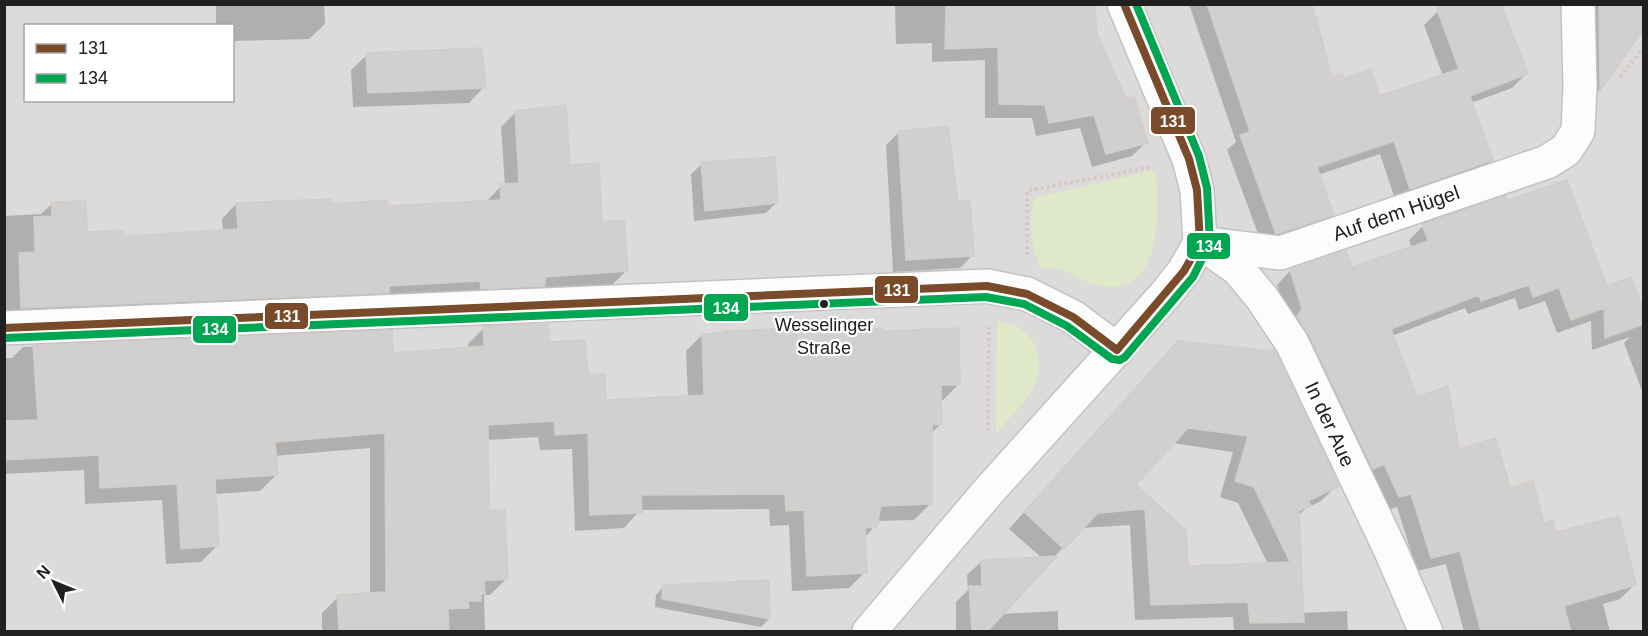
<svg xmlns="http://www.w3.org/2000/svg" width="1648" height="636" font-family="Arial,sans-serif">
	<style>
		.residential { fill: #dddbda; fill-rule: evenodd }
		.grass { fill: #dfe9c9 }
		.shadow { fill: #0003; fill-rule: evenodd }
		.building { fill: #d2d0ce; stroke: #d1cdca; stroke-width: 1.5; fill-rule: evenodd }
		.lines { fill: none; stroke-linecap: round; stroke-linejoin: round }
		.minor-casing { stroke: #c4c2c1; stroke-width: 36 }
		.tertiary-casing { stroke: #c4c2c1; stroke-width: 36 }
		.path { stroke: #d7c8c8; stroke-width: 4; stroke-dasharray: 3 3; stroke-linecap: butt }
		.minor { stroke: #fcfcfc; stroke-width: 33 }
		.tertiary { stroke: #fcfcfc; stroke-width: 33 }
		.bus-1-casing { stroke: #fff; stroke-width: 12 }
		.bus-2-casing { stroke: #fff; stroke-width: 12 }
		.bus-1 { stroke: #7a4b2a; stroke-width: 8 }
		.bus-2 { stroke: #00a651; stroke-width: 8 }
		.bus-dot { fill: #202020; stroke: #fff; stroke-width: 2 }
		.labels { text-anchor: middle; stroke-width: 4.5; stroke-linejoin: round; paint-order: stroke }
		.bus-label { font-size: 18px; fill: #202020; stroke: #fff }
		.street-label { font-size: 20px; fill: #202020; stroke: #fff }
		.line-badge { stroke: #fff; stroke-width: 2 }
		.badge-label { font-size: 16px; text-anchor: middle; font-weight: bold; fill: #fff }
	</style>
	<rect width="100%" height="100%" fill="#eeebe9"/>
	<path class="residential" d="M 5,5 L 1643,5 L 1643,631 L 5,631 ZM 26,26 L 232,26 L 232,100 L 26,100 Z"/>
	<path class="grass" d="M 1156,170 C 1159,213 1163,305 1093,284 C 1082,281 1073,274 1063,270 C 1056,268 1047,268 1040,267 C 1031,250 1027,214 1036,197 Z
		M 997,320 C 1004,323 1013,324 1019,328 C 1040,340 1044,371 1032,390 C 1023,405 1008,419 996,433 Z"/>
	<path class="shadow" d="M 216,4 L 324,4 L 325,24 L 309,39 L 232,41 L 232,26 L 216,26 Z
		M 895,4 L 1092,4 L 1096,33 L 1146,142 L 1132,156 L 1092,167 L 1080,128 L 1036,136 L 1032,118 L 985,118 L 985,60 L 932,62 L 932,43 L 896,44 Z
		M 1189,4 L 1289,4 L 1331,79 L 1344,81 L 1378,98 L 1443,76 L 1424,25 L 1438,11 L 1457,4 L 1526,74 L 1512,88 L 1471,103 L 1492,160 L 1478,174 L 1396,202 L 1380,154 L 1318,175 L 1332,214 L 1318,228 L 1263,247 L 1227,150 L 1236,142 Z
		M 1585,4 L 1644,4 L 1644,26 L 1599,90 L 1587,102 Z
		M 367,55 L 484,87 L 469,103 L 353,107 L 351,70 Z
		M 516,112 L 568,167 L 601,223 L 626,271 L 612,285 L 7,322 L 4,296 L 4,216 L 41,214 L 52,204 L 86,233 L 122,237 L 223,231 L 222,219 L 236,204 L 387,207 L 486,202 L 501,186 L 505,185 L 501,127 Z
		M 899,132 L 957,203 L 972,256 L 960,268 L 893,272 L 886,145 Z
		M 702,164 L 777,202 L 766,213 L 694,221 L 691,174 Z
		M 1423,226 L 1606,288 L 1644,324 L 1641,326 L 1644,325 L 1644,396 L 1624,343 L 1630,337 L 1592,350 L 1591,321 L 1557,333 L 1545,301 L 1519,310 L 1515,298 L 1468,314 L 1465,308 L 1392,336 L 1416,398 L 1458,451 L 1509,490 L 1555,534 L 1634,585 L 1620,599 L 1603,604 L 1610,632 L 1464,632 L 1446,564 L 1417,571 L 1397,507 L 1385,511 L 1289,324 L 1277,285 L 1290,271 L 1351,269 L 1412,248 L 1409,240 Z
		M 484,328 L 547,344 L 586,376 L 605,402 L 688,397 L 686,351 L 702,335 L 720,335 L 723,332 L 882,333 L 959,384 L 943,400 L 940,400 L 941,424 L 930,434 L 930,504 L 914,520 L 876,521 L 875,526 L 864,538 L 865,572 L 849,588 L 792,591 L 789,525 L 770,526 L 769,509 L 640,510 L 624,528 L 575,531 L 572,449 L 540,450 L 538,437 L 487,440 L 488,512 L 506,579 L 490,595 L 484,595 L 485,632 L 322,632 L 322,613 L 338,597 L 370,595 L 370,448 L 274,456 L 276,475 L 260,491 L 215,494 L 217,546 L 201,562 L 166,564 L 162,500 L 85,504 L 84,470 L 4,474 L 4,358 L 12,358 L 23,347 L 390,332 L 392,354 L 468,349 L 468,344 Z
		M 1178,342 L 1337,485 L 1321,501 L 1305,509 L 1298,516 L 1302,613 L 1347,611 L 1348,632 L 1234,632 L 1233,617 L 1135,620 L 1130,525 L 1081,528 L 1001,614 L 1058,611 L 1058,632 L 956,632 L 956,602 L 968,590 L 967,575 L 982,561 L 1042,558 L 1009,529 ZM 1172,443 L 1233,452 L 1220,497 L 1238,503 L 1268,564 L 1187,568 L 1134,485 Z
		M 767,582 L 769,619 L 761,627 L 655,607 L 656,595 L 664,586 Z"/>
	<path class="building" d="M 946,4 L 1094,4 L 1097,33 L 1126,99 L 1134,97 L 1148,143 L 1106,154 L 1094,115 L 1049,123 L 1045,105 L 999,104 L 998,47 L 945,49 Z
		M 1207,4 L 1312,4 L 1332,77 L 1342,73 L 1344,79 L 1371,69 L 1379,96 L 1459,69 L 1435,4 L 1501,4 L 1528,74 L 1470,96 L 1493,160 L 1410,189 L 1394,141 L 1317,167 L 1334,215 L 1276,234 L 1240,135 L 1250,132 Z
		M 1599,4 L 1644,4 L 1644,29 L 1600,91 Z
		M 482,48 L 486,88 L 368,93 L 366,53 Z
		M 566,105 L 570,165 L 599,163 L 602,222 L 624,220 L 628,271 L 545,277 L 545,286 L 481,289 L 480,281 L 389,286 L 389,293 L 21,308 L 19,253 L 35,252 L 34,217 L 52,216 L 51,202 L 86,201 L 87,232 L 123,230 L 124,236 L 238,229 L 236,203 L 331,199 L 331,204 L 387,200 L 388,206 L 501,200 L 500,184 L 519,183 L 515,111 Z
		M 948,126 L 958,201 L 970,200 L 974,256 L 906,260 L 898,131 Z
		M 775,157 L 778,203 L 705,211 L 701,162 Z
		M 1567,180 L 1607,286 L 1631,277 L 1644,312 L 1644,324 L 1605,338 L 1604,308 L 1571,320 L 1559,288 L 1533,297 L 1529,285 L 1481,301 L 1479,295 L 1391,329 L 1417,397 L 1448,386 L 1459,449 L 1496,438 L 1510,488 L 1533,481 L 1544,523 L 1553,520 L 1556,532 L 1619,516 L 1636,585 L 1564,606 L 1571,632 L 1481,632 L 1460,551 L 1431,558 L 1411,494 L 1399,497 L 1384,464 L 1373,469 L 1309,335 L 1297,316 L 1302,309 L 1290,270 L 1346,250 L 1352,267 L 1428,241 L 1422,224 L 1506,196 L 1508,200 Z
		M 548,324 L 549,342 L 585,340 L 588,374 L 605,374 L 606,400 L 704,395 L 702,334 L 723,333 L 723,331 L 803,328 L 804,330 L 883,329 L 883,331 L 959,328 L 960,385 L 941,385 L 942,424 L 932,425 L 932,504 L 881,506 L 877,527 L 865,528 L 867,573 L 807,576 L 804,510 L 786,511 L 785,494 L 641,495 L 642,513 L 590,515 L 588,433 L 555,435 L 554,421 L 488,425 L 489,510 L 505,510 L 508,579 L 484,581 L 485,594 L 481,594 L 481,601 L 468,601 L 469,608 L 448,609 L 449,632 L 339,632 L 337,595 L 386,592 L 385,433 L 275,442 L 278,475 L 215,479 L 219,546 L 181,549 L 177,484 L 100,488 L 99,455 L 4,460 L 4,421 L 38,420 L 33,346 L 392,330 L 393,353 L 484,346 L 483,326 Z
		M 1178,341 L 1272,351 L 1274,349 L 1339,486 L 1308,501 L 1311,505 L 1299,511 L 1304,622 L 1250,623 L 1248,602 L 1151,605 L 1145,509 L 1098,513 L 1064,549 L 1024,512 ZM 1188,428 L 1248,436 L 1235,481 L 1254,487 L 1290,562 L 1188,566 L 1186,530 L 1136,485 Z
		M 1057,556 L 987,632 L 972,632 L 969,586 L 982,586 L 981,560 Z
		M 769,580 L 770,619 L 662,599 L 663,585 Z"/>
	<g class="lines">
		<g class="minor-casing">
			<path id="minor" d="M 1200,243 L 1280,253 L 1547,162 L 1566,150 L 1578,131 L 1580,87 L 1578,4
				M 1204,245 L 1238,269 L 1262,298 L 1292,343 L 1390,549 L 1426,632
				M 4,328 L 987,286 L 1027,294 L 1073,317 L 1117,350"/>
		</g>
		<g class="tertiary-casing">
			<path id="tertiary" d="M 869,632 L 987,493 L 1166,294 L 1184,271 L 1200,243 L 1197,190 L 1189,159 L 1124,4"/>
		</g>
		<path class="path" d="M 1620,77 L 1644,47
			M 1027,255 L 1027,191 L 1151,167
			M 988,431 L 989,327"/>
		<use href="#minor" class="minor"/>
		<use href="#tertiary" class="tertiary"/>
		<g class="bus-1-casing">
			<path id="bus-1" d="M 1124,4 L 1189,159 L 1197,190 L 1200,243
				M 4,328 L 987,286 L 1027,294 L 1073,317 L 1117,350
				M 1117,350 L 1184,271 L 1200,243"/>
		</g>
		<g class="bus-2-casing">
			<path id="bus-2" d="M 4,338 L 986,297 L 1024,304 L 1067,326 L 1112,359 L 1120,360 L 1125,357 L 1193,277 L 1210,243 L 1207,188 L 1199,156 L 1136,4"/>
		</g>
		<use href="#bus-1" class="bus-1"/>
		<use href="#bus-2" class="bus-2"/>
	</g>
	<circle class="bus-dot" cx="824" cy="304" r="5"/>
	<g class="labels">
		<g class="bus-label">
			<text x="824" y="331">Wesselinger<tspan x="824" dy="23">Straße</tspan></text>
		</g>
		<g class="street-label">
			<text transform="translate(1396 213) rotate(-19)" y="7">Auf dem Hügel</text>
			<text transform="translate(1330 424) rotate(65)" y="7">In der Aue</text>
		</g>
	</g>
	<g class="line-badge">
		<rect x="1150" y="106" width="46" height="29" rx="6" fill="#7a4b2a"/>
		<rect x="1186" y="232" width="45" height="28" rx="6" fill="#00a651"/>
		<rect x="874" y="275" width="45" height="29" rx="6" fill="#7a4b2a"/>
		<rect x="703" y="293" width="46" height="29" rx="6" fill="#00a651"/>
		<rect x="264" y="302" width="45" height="28" rx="6" fill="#7a4b2a"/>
		<rect x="192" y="315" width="45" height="29" rx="6" fill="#00a651"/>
	</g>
	<g class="badge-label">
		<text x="1173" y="127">131</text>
		<text x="1209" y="252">134</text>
		<text x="897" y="296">131</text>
		<text x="726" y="314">134</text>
		<text x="287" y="322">131</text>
		<text x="215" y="335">134</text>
	</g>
	<rect width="1648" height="636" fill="none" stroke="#202020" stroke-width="12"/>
	<rect x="24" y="24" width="210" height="78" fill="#ffffff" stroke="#a6a6a6" stroke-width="1.5"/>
	<rect x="36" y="44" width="30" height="9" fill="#7a4b2a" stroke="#a6a6a6" stroke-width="1.5"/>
	<text x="78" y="54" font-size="18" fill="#202020">131</text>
	<rect x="36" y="74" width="30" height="9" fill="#00a651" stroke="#a6a6a6" stroke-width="1.5"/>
	<text x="78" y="84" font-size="18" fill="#202020">134</text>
	<g transform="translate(54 582) rotate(313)" stroke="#ffffff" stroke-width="4.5" paint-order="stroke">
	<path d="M0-4.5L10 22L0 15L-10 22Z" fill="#202020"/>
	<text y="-9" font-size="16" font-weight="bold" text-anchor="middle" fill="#202020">N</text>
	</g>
</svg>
